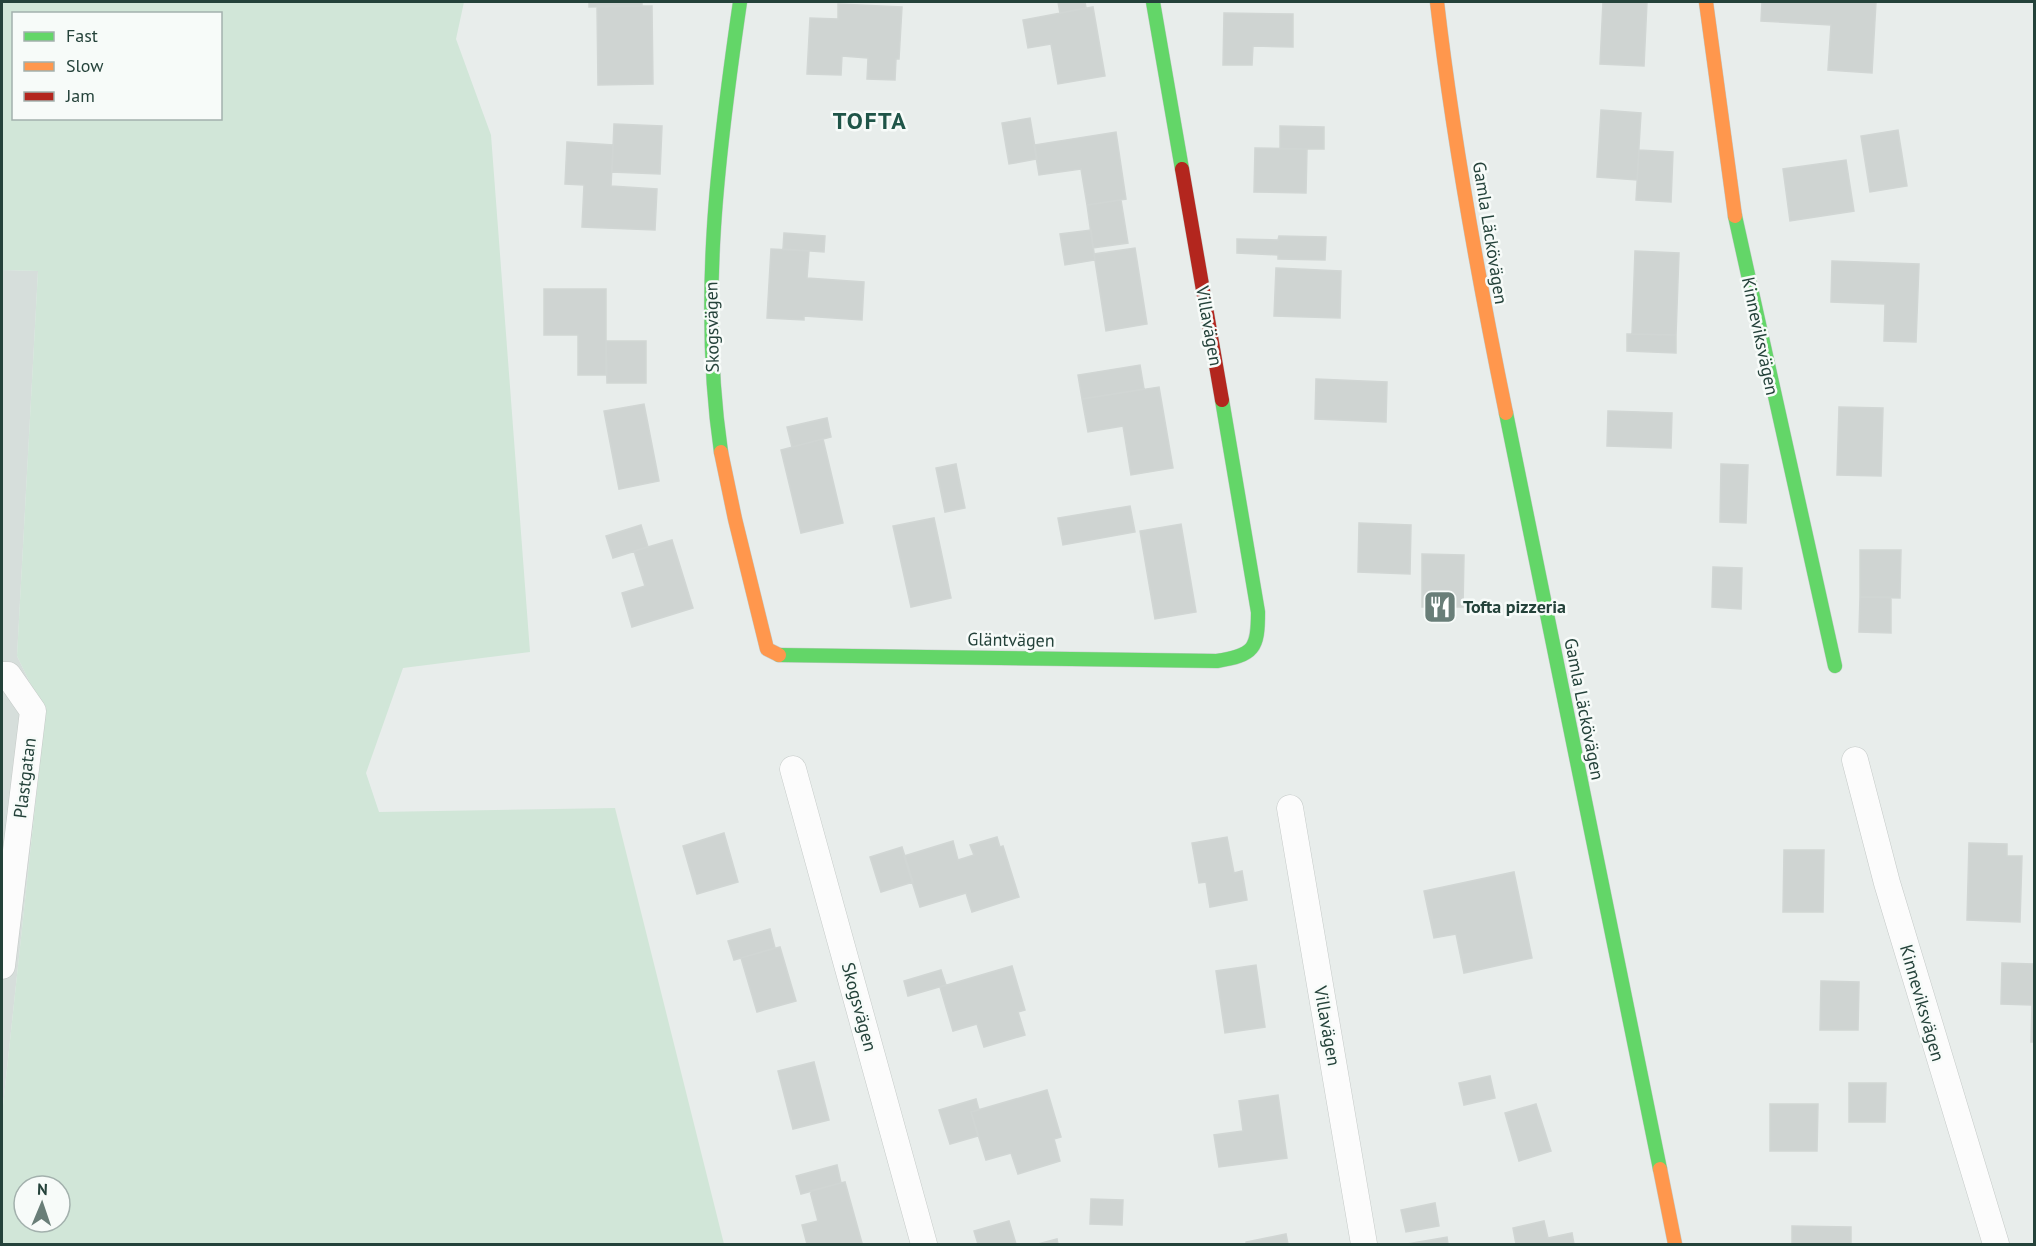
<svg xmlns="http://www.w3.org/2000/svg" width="2036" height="1246" font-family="'PT Sans',sans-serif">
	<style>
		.built { fill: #d6dedb }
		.green { fill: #d1e6d8; fill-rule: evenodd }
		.building { fill: #cfd4d2; stroke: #d1d6d4; stroke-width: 1.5 }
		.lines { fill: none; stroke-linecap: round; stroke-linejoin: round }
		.street-casing { stroke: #c5cac8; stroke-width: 27 }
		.fast-casing { stroke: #c3cbc8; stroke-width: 15 }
		.slow-casing { stroke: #c3cbc8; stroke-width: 15 }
		.jam-casing { stroke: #c3cbc8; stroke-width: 15 }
		.street { stroke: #fcfcfc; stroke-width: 26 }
		.fast { stroke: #63d668; stroke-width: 14 }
		.slow { stroke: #ff974d; stroke-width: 14 }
		.jam { stroke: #b3261e; stroke-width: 14 }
		.labels { text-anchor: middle; stroke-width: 5; stroke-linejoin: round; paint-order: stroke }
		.street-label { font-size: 18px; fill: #24423a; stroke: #f7fbf9 }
		.poi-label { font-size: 18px; font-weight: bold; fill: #24423a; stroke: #f7fbf9; text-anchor: start }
		.district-label { font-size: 24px; font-weight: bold; letter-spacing: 1.5px; fill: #1f5548; stroke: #f7fbf9 }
	</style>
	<rect width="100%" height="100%" fill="#e8edeb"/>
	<path class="built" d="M 2,270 L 38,271 L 17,656 L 45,714 L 2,1115 Z"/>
	<path class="green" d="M 2,2 L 464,2 L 456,39 L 491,135 L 530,652 L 403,668 L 366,773 L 379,812 L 615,808 L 724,1244 L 2,1244 L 2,1115 L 45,714 L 17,656 L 38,271 L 2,270 ZM 14,14 L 220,14 L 220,118 L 14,118 ZM 24,1186 L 60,1186 L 60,1222 L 24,1222 Z"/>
	<path class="building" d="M 589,2 L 642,2 L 642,6 L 589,7 Z
		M 1058,2 L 1085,2 L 1086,8 L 1060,13 Z
		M 1603,2 L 1647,2 L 1644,66 L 1600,64 Z
		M 1762,2 L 1876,2 L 1872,73 L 1828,70 L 1831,25 L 1761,21 Z
		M 838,4 L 902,7 L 899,59 L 896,59 L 895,80 L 867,79 L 868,58 L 842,56 L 841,75 L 807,74 L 810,18 L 838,19 Z
		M 597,6 L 652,6 L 653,84 L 598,85 Z
		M 1093,7 L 1105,76 L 1058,84 L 1051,44 L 1028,48 L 1023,20 Z
		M 1224,13 L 1293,14 L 1293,47 L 1253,46 L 1252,65 L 1223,65 Z
		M 1601,110 L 1641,113 L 1637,180 L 1597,177 Z
		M 1030,118 L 1037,159 L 1009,164 L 1002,123 Z
		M 614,124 L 662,126 L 660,174 L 612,172 Z
		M 1280,126 L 1324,127 L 1324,149 L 1280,149 Z
		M 1898,130 L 1907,186 L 1870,192 L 1861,136 Z
		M 1116,132 L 1126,199 L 1087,205 L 1081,169 L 1039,175 L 1034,145 Z
		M 567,142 L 613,145 L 611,186 L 657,189 L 655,230 L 582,227 L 584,185 L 565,184 Z
		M 1255,148 L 1307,149 L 1306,193 L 1254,192 Z
		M 1639,150 L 1673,152 L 1671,202 L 1636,200 Z
		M 1846,160 L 1854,211 L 1790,221 L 1783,169 Z
		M 1121,200 L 1128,243 L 1093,248 L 1087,205 Z
		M 1091,230 L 1095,260 L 1065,265 L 1060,234 Z
		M 784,233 L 825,236 L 824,252 L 783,249 Z
		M 1279,236 L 1326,237 L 1325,260 L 1278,259 L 1278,255 L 1237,253 L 1237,239 L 1278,240 Z
		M 1135,248 L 1147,324 L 1106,331 L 1094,254 Z
		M 771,249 L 809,251 L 807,278 L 864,282 L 862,320 L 804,316 L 804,320 L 767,318 Z
		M 1635,251 L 1679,253 L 1676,335 L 1632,334 Z
		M 1832,261 L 1919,264 L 1916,342 L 1884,341 L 1885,304 L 1831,302 Z
		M 1276,268 L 1341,271 L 1340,318 L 1274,316 Z
		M 544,289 L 606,289 L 606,375 L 578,375 L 578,335 L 544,335 Z
		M 1627,334 L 1676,335 L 1676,353 L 1627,351 Z
		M 606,341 L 646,341 L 646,383 L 607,383 Z
		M 1140,365 L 1144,389 L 1082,399 L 1078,375 Z
		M 1316,379 L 1387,382 L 1386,422 L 1315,419 Z
		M 1159,387 L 1173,468 L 1131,475 L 1123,426 L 1088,432 L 1082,399 Z
		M 644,404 L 659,481 L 619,489 L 604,411 Z
		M 1839,407 L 1883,408 L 1881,476 L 1837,475 Z
		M 1608,411 L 1672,413 L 1671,448 L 1607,446 Z
		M 827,418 L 831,437 L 792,447 L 787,427 Z
		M 823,439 L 843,523 L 801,533 L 781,450 Z
		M 956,464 L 965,508 L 945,512 L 936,468 Z
		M 1721,464 L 1748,465 L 1746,523 L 1720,522 Z
		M 1130,506 L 1135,532 L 1063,545 L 1058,518 Z
		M 934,518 L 951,598 L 911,607 L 893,526 Z
		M 1359,523 L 1411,525 L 1410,574 L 1358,572 Z
		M 1181,524 L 1196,612 L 1155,619 L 1140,531 Z
		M 641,525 L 648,547 L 613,558 L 606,536 Z
		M 672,540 L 693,608 L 632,627 L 622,593 L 645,586 L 634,551 Z
		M 1860,550 L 1901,550 L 1900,598 L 1860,597 Z
		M 1422,554 L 1464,555 L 1463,607 L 1422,607 Z
		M 1713,567 L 1742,568 L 1741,609 L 1712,607 Z
		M 1860,597 L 1891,597 L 1891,633 L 1859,632 Z
		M 724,833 L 738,882 L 697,894 L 683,846 Z
		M 997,837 L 1000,847 L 1003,846 L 1019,897 L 972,912 L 966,893 L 920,907 L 904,856 L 953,841 L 958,860 L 974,855 L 970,845 Z
		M 1227,837 L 1234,873 L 1242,871 L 1247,900 L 1210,907 L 1206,882 L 1199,883 L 1192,843 Z
		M 1969,843 L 2007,844 L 2007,856 L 2022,856 L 2020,922 L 1967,920 Z
		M 902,847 L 913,882 L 881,892 L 870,857 Z
		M 1784,850 L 1824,850 L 1823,912 L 1783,912 Z
		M 1514,872 L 1532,958 L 1464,973 L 1456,934 L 1434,938 L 1424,891 Z
		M 770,929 L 775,948 L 734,960 L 728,941 Z
		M 780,947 L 796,1001 L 757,1012 L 741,958 Z
		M 2002,963 L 2034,964 L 2034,1042 L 2031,1042 L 2032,1005 L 2001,1004 Z
		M 1256,965 L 1265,1027 L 1225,1033 L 1216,971 Z
		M 1012,966 L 1025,1010 L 1018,1012 L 1025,1035 L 984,1047 L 977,1024 L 953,1031 L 940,987 Z
		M 941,970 L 946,985 L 908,996 L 904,981 Z
		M 1821,981 L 1859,982 L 1858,1030 L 1820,1030 Z
		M 814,1062 L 829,1120 L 793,1129 L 778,1071 Z
		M 1490,1076 L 1495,1098 L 1464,1105 L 1459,1083 Z
		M 1849,1083 L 1886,1083 L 1885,1122 L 1849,1122 Z
		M 1047,1090 L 1061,1137 L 1054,1139 L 1060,1161 L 1018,1174 L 1011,1153 L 986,1160 L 971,1112 Z
		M 1278,1095 L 1287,1158 L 1219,1167 L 1214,1135 L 1243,1131 L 1239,1101 Z
		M 976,1099 L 979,1110 L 971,1112 L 978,1136 L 950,1144 L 939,1110 Z
		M 1536,1104 L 1551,1151 L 1519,1161 L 1505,1113 Z
		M 1770,1104 L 1818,1104 L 1817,1151 L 1770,1151 Z
		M 837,1165 L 841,1183 L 801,1194 L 796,1176 Z
		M 845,1182 L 862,1243 L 807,1244 L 802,1225 L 818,1221 L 810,1191 Z
		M 1091,1199 L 1123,1200 L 1122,1225 L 1090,1224 Z
		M 1435,1203 L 1439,1226 L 1406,1232 L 1401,1210 Z
		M 1009,1221 L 1016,1244 L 978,1244 L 974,1231 Z
		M 1544,1221 L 1548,1238 L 1572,1233 L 1574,1244 L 1516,1244 L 1513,1228 Z
		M 1792,1226 L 1851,1227 L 1851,1244 L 1792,1244 Z
		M 1286,1234 L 1288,1244 L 1246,1244 L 1246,1242 Z
		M 1447,1237 L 1448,1244 L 1407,1244 Z
		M 1057,1239 L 1058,1244 L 1038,1244 Z"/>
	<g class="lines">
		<g class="street-casing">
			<path id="street" d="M 2,675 L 8,675 L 33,711 L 2,966
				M 1855,760 L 1887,883 L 1996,1244
				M 793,769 L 924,1244
				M 1290,808 L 1364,1244"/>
		</g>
		<g class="fast-casing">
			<path id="fast" d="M 1153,2 L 1182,169
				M 1735,216 L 1835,666
				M 1506,413 L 1660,1169
				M 721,452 C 699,301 718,152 740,2
				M 779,655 L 1217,661 C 1254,655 1258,649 1258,612 L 1222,400"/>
		</g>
		<g class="slow-casing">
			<path id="slow" d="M 1437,2 C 1453,140 1478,277 1506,413
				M 1706,2 L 1735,216
				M 721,452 L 735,519 L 767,649 L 779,655
				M 1660,1169 L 1675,1244"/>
		</g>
		<g class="jam-casing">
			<path id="jam" d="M 1182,169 L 1222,400"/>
		</g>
		<use href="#street" class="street"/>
		<use href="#fast" class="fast"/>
		<use href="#slow" class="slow"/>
		<use href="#jam" class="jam"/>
	</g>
	<defs>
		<g id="restaurant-square" transform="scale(1.725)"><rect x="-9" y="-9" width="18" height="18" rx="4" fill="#697e78" stroke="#f7fbf9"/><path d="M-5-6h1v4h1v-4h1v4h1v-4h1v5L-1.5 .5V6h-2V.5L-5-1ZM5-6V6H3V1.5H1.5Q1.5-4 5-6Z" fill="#fff"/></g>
	</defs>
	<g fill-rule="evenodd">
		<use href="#restaurant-square" x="1440" y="607"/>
	</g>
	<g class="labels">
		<g class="street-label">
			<text transform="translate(1490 233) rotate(81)" y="6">Gamla Läckövägen</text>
			<text transform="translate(1209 326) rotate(80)" y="6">Villavägen</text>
			<text transform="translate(712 327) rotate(-91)" y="6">Skogsvägen</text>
			<text transform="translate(1760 336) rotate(78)" y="6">Kinneviksvägen</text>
			<text transform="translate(1011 640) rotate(1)" y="6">Gläntvägen</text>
			<text transform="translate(1584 709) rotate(79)" y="6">Gamla Läckövägen</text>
			<text transform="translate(25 778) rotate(-83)" y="6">Plastgatan</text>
			<text transform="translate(1922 1003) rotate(74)" y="6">Kinneviksvägen</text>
			<text transform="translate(859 1007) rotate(75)" y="6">Skogsvägen</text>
			<text transform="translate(1327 1026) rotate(80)" y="6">Villavägen</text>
		</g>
		<g class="poi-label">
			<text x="1463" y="613">Tofta pizzeria</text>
		</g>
		<g class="district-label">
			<text x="870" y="129">TOFTA</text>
		</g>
	</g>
	<rect width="2036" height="1246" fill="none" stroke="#24423a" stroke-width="6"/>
	<rect x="12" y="12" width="210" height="108" fill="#f7fbf9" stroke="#a3b1ad" stroke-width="1.5"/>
	<rect x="24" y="32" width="30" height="9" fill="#63d668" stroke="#a3b1ad" stroke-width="1.5"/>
	<text x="66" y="42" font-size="18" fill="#24423a">Fast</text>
	<rect x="24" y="62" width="30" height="9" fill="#ff974d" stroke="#a3b1ad" stroke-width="1.5"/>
	<text x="66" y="72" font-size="18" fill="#24423a">Slow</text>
	<rect x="24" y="92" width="30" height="9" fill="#b3261e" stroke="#a3b1ad" stroke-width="1.5"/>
	<text x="66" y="102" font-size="18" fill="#24423a">Jam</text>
	<g transform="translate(42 1204) rotate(2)"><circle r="28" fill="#f7fbf9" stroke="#a3b1ad" stroke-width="1.5"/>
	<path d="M0-4.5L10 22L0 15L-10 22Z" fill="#697e78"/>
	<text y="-9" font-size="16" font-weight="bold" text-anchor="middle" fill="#24423a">N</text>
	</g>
</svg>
